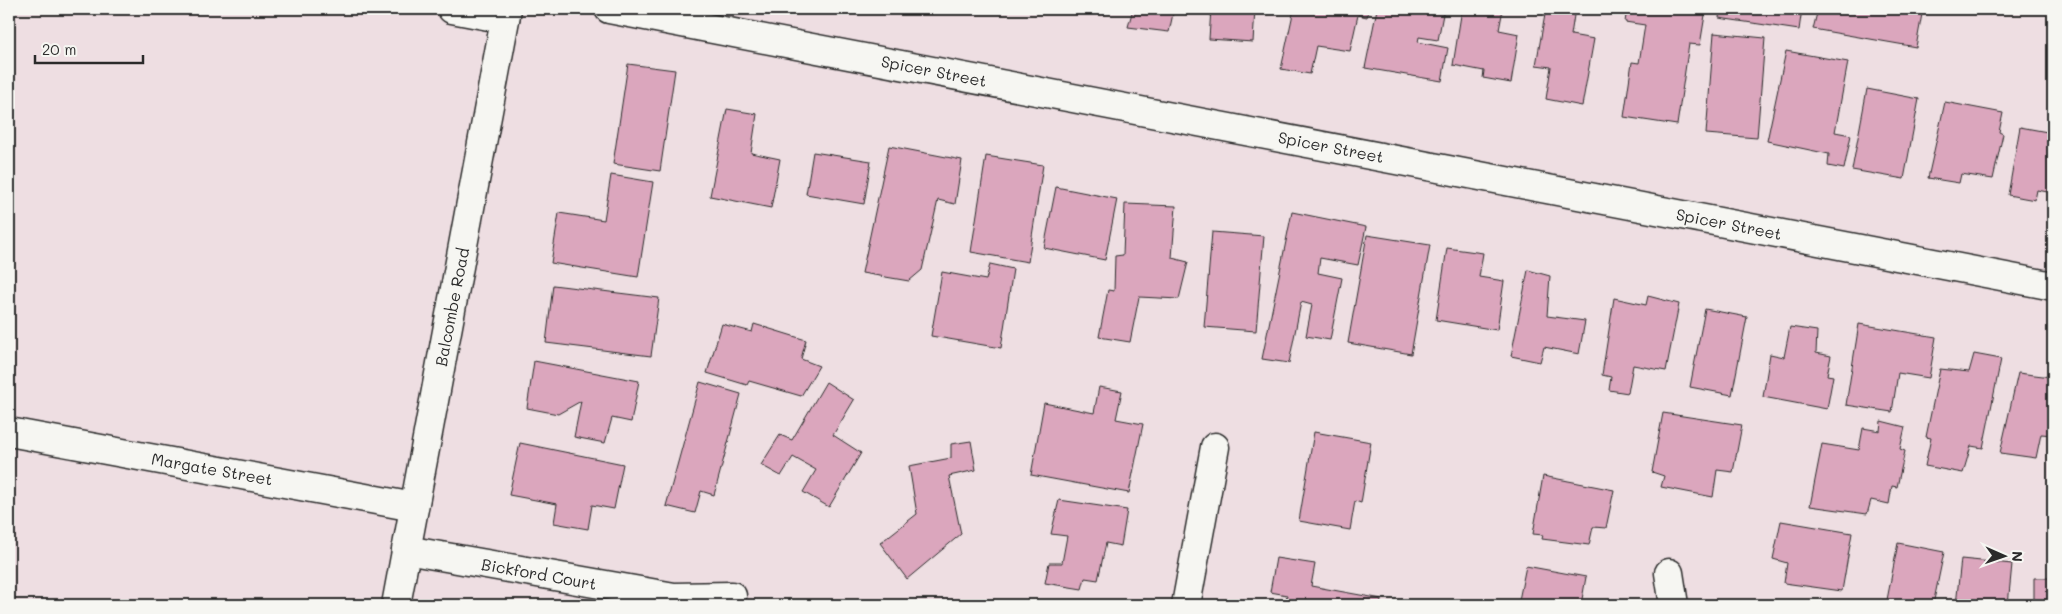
<svg xmlns="http://www.w3.org/2000/svg" width="2062" height="614" font-family="Mali,sans-serif">
	<style>
		.building { fill: #dba6bd; stroke: #2b2b2b }
		.lines { fill: none; stroke-linecap: round; stroke-linejoin: round }
		.minor-casing { stroke: #2b2b2b; stroke-width: 31 }
		.major-casing { stroke: #2b2b2b; stroke-width: 31 }
		.minor { stroke: #f6f6f2; stroke-width: 28 }
		.major { stroke: #f6f6f2; stroke-width: 28 }
		.labels { text-anchor: middle; stroke-width: 4; stroke-linejoin: round; paint-order: stroke }
		.street-label { font-size: 16px; fill: #2b2b2b; stroke: #f6f6f2 }
	</style>
	<rect width="100%" height="100%" fill="#eedee2"/>
	<filter id="ink" filterUnits="userSpaceOnUse"><feTurbulence type="fractalNoise" baseFrequency=".02" numOctaves="2"/><feDisplacementMap in="SourceGraphic" scale="10" xChannelSelector="R" yChannelSelector="G"/><feConvolveMatrix kernelMatrix="1 2 1 2 8 2 1 2 1" color-interpolation-filters="sRGB"/></filter>
	<g filter="url(#ink)">
		<path class="building" d="M 1029,9 L 1055,9 L 1055,13 Z
			M 1133,9 L 1174,9 L 1169,32 L 1128,27 Z
			M 1211,9 L 1255,9 L 1253,42 L 1209,39 Z
			M 1294,9 L 1369,9 L 1367,17 L 1358,15 L 1350,51 L 1316,46 L 1310,74 L 1281,69 Z
			M 1377,9 L 1444,9 L 1438,40 L 1419,37 L 1418,42 L 1448,48 L 1442,81 L 1365,68 Z
			M 1462,9 L 1503,9 L 1499,30 L 1519,34 L 1511,83 L 1483,78 L 1484,71 L 1453,65 Z
			M 1546,9 L 1575,9 L 1571,35 L 1594,39 L 1582,106 L 1546,99 L 1551,67 L 1536,65 Z
			M 1627,9 L 1706,9 L 1700,45 L 1689,44 L 1677,125 L 1624,117 L 1632,62 L 1639,63 L 1645,25 L 1625,22 Z
			M 1720,9 L 1802,9 L 1799,30 L 1719,18 Z
			M 1818,9 L 1895,9 L 1922,14 L 1916,47 L 1813,29 Z
			M 1714,33 L 1765,38 L 1757,138 L 1706,134 Z
			M 1786,51 L 1848,62 L 1835,132 L 1851,135 L 1844,169 L 1828,166 L 1829,154 L 1767,141 Z
			M 628,64 L 675,70 L 660,171 L 613,164 Z
			M 1867,89 L 1919,99 L 1904,179 L 1852,170 Z
			M 1945,102 L 2003,113 L 1999,132 L 2003,134 L 1993,179 L 1961,174 L 1959,183 L 1928,178 Z
			M 727,109 L 757,114 L 751,153 L 780,159 L 771,208 L 710,196 Z
			M 2020,127 L 2053,133 L 2053,130 L 2053,193 L 2037,190 L 2035,200 L 2008,195 Z
			M 889,146 L 962,160 L 955,204 L 938,200 L 922,270 L 909,281 L 862,273 Z
			M 813,152 L 871,161 L 864,204 L 806,194 Z
			M 986,156 L 1043,165 L 1028,262 L 971,252 Z
			M 611,175 L 653,182 L 638,277 L 551,263 L 559,213 L 604,220 Z
			M 1056,187 L 1117,199 L 1105,260 L 1044,248 Z
			M 1125,204 L 1176,206 L 1172,258 L 1188,262 L 1179,299 L 1139,297 L 1130,342 L 1099,337 L 1108,290 L 1114,291 L 1115,256 L 1123,255 Z
			M 1292,212 L 1366,227 L 1358,265 L 1320,258 L 1318,273 L 1342,278 L 1330,340 L 1306,336 L 1312,305 L 1301,302 L 1289,363 L 1262,359 Z
			M 1212,232 L 1264,236 L 1256,331 L 1204,327 Z
			M 1367,235 L 1430,245 L 1411,354 L 1348,343 Z
			M 1447,248 L 1483,253 L 1479,277 L 1504,281 L 1497,330 L 1436,320 Z
			M 990,264 L 1013,269 L 1001,348 L 931,336 L 942,272 L 986,280 Z
			M 1528,270 L 1550,276 L 1547,316 L 1585,321 L 1579,354 L 1544,347 L 1540,362 L 1511,356 Z
			M 553,285 L 659,298 L 651,356 L 546,343 Z
			M 1648,296 L 1679,304 L 1666,371 L 1633,365 L 1628,393 L 1609,390 L 1611,377 L 1602,375 L 1614,298 L 1646,305 Z
			M 1705,309 L 1747,317 L 1732,395 L 1690,387 Z
			M 722,324 L 752,332 L 754,324 L 806,340 L 801,359 L 819,366 L 801,396 L 749,381 L 747,385 L 707,373 Z
			M 1859,324 L 1936,337 L 1929,378 L 1898,373 L 1892,412 L 1846,405 Z
			M 1790,327 L 1817,331 L 1816,353 L 1831,356 L 1827,375 L 1833,376 L 1827,409 L 1763,397 L 1770,354 L 1784,357 Z
			M 1974,354 L 2001,359 L 1983,448 L 1971,446 L 1963,473 L 1925,466 L 1931,438 L 1926,437 L 1940,369 L 1969,372 Z
			M 534,361 L 639,381 L 631,422 L 612,418 L 605,443 L 574,437 L 581,401 L 558,414 L 527,408 Z
			M 2052,369 L 2053,435 L 2041,434 L 2036,458 L 2000,453 L 2018,373 L 2051,377 Z
			M 700,382 L 741,394 L 714,495 L 701,491 L 695,513 L 666,506 Z
			M 826,382 L 854,400 L 833,435 L 861,453 L 829,507 L 803,492 L 816,470 L 793,457 L 781,476 L 761,465 L 780,435 L 792,440 Z
			M 1099,387 L 1122,391 L 1116,419 L 1143,424 L 1129,493 L 1031,475 L 1044,403 L 1094,413 Z
			M 1663,413 L 1742,425 L 1733,472 L 1717,470 L 1713,497 L 1661,487 L 1664,476 L 1652,472 Z
			M 1881,421 L 1905,427 L 1900,449 L 1905,451 L 1897,487 L 1892,486 L 1889,504 L 1871,500 L 1867,514 L 1810,506 L 1822,444 L 1859,450 L 1863,428 L 1880,431 Z
			M 1314,432 L 1371,442 L 1361,503 L 1355,501 L 1350,530 L 1299,521 Z
			M 971,441 L 976,470 L 949,476 L 961,534 L 907,579 L 880,543 L 917,514 L 909,466 L 951,458 L 951,444 Z
			M 520,443 L 623,464 L 614,509 L 592,505 L 588,529 L 554,523 L 557,504 L 509,495 Z
			M 1543,476 L 1614,490 L 1606,528 L 1593,527 L 1589,545 L 1542,539 L 1543,535 L 1533,534 Z
			M 1059,500 L 1127,510 L 1121,546 L 1106,543 L 1098,580 L 1085,578 L 1082,589 L 1045,583 L 1049,563 L 1062,563 L 1067,536 L 1051,534 Z
			M 1781,521 L 1852,533 L 1842,591 L 1784,583 L 1787,563 L 1773,559 Z
			M 1898,543 L 1944,552 L 1933,605 L 1886,605 Z
			M 1276,558 L 1315,564 L 1311,586 L 1382,599 L 1379,605 L 1285,605 L 1287,595 L 1270,592 Z
			M 1961,559 L 2012,564 L 2008,605 L 1956,605 Z
			M 1526,566 L 1586,577 L 1581,605 L 1518,605 Z
			M 2034,578 L 2053,578 L 2053,605 L 2034,605 Z"/>
		<g class="lines">
			<g class="minor-casing">
				<path id="minor" d="M 452,9 L 505,19
					M 609,9 L 2053,286
					M 9,432 L 414,507
					M 406,550 L 674,597 L 732,596
					M 1669,573 L 1674,605
					M 1186,605 L 1215,447"/>
			</g>
			<g class="major-casing">
				<path id="major" d="M 396,605 L 507,9"/>
			</g>
			<use href="#minor" class="minor"/>
			<use href="#major" class="major"/>
		</g>
	</g>
	<g class="labels">
		<g class="street-label">
			<text transform="translate(934 71) rotate(11)" y="6">Spicer Street</text>
			<text transform="translate(1331 147) rotate(11)" y="6">Spicer Street</text>
			<text transform="translate(1729 224) rotate(11)" y="6">Spicer Street</text>
			<text transform="translate(452 307) rotate(-79)" y="6">Balcombe Road</text>
			<text transform="translate(212 469) rotate(10)" y="6">Margate Street</text>
			<text transform="translate(539 574) rotate(10)" y="6">Bickford Court</text>
		</g>
	</g>
	<rect width="2062" height="614" fill="none" stroke="#f6f6f2" stroke-width="30"/>
	<rect x="15" y="15" width="2032" height="584" fill="none" stroke="#2b2b2b" stroke-width="2" filter="url(#ink)"/>
	<g transform="translate(2004 556) rotate(92)" stroke="#f6f6f2" stroke-width="4" paint-order="stroke">
	<path d="M0-4L9 19L0 12L-9 19Z" fill="#2b2b2b"/>
	<text y="-8" font-size="14" font-weight="bold" text-anchor="middle" fill="#2b2b2b">N</text>
	</g>
	<path d="M35 55v8h108v-8" fill="none" stroke="#2b2b2b" stroke-width="2.5"/>
	<text x="42" y="55" font-size="15" fill="#2b2b2b" stroke="#f6f6f2" stroke-width="4" paint-order="stroke">20 m</text>
</svg>
